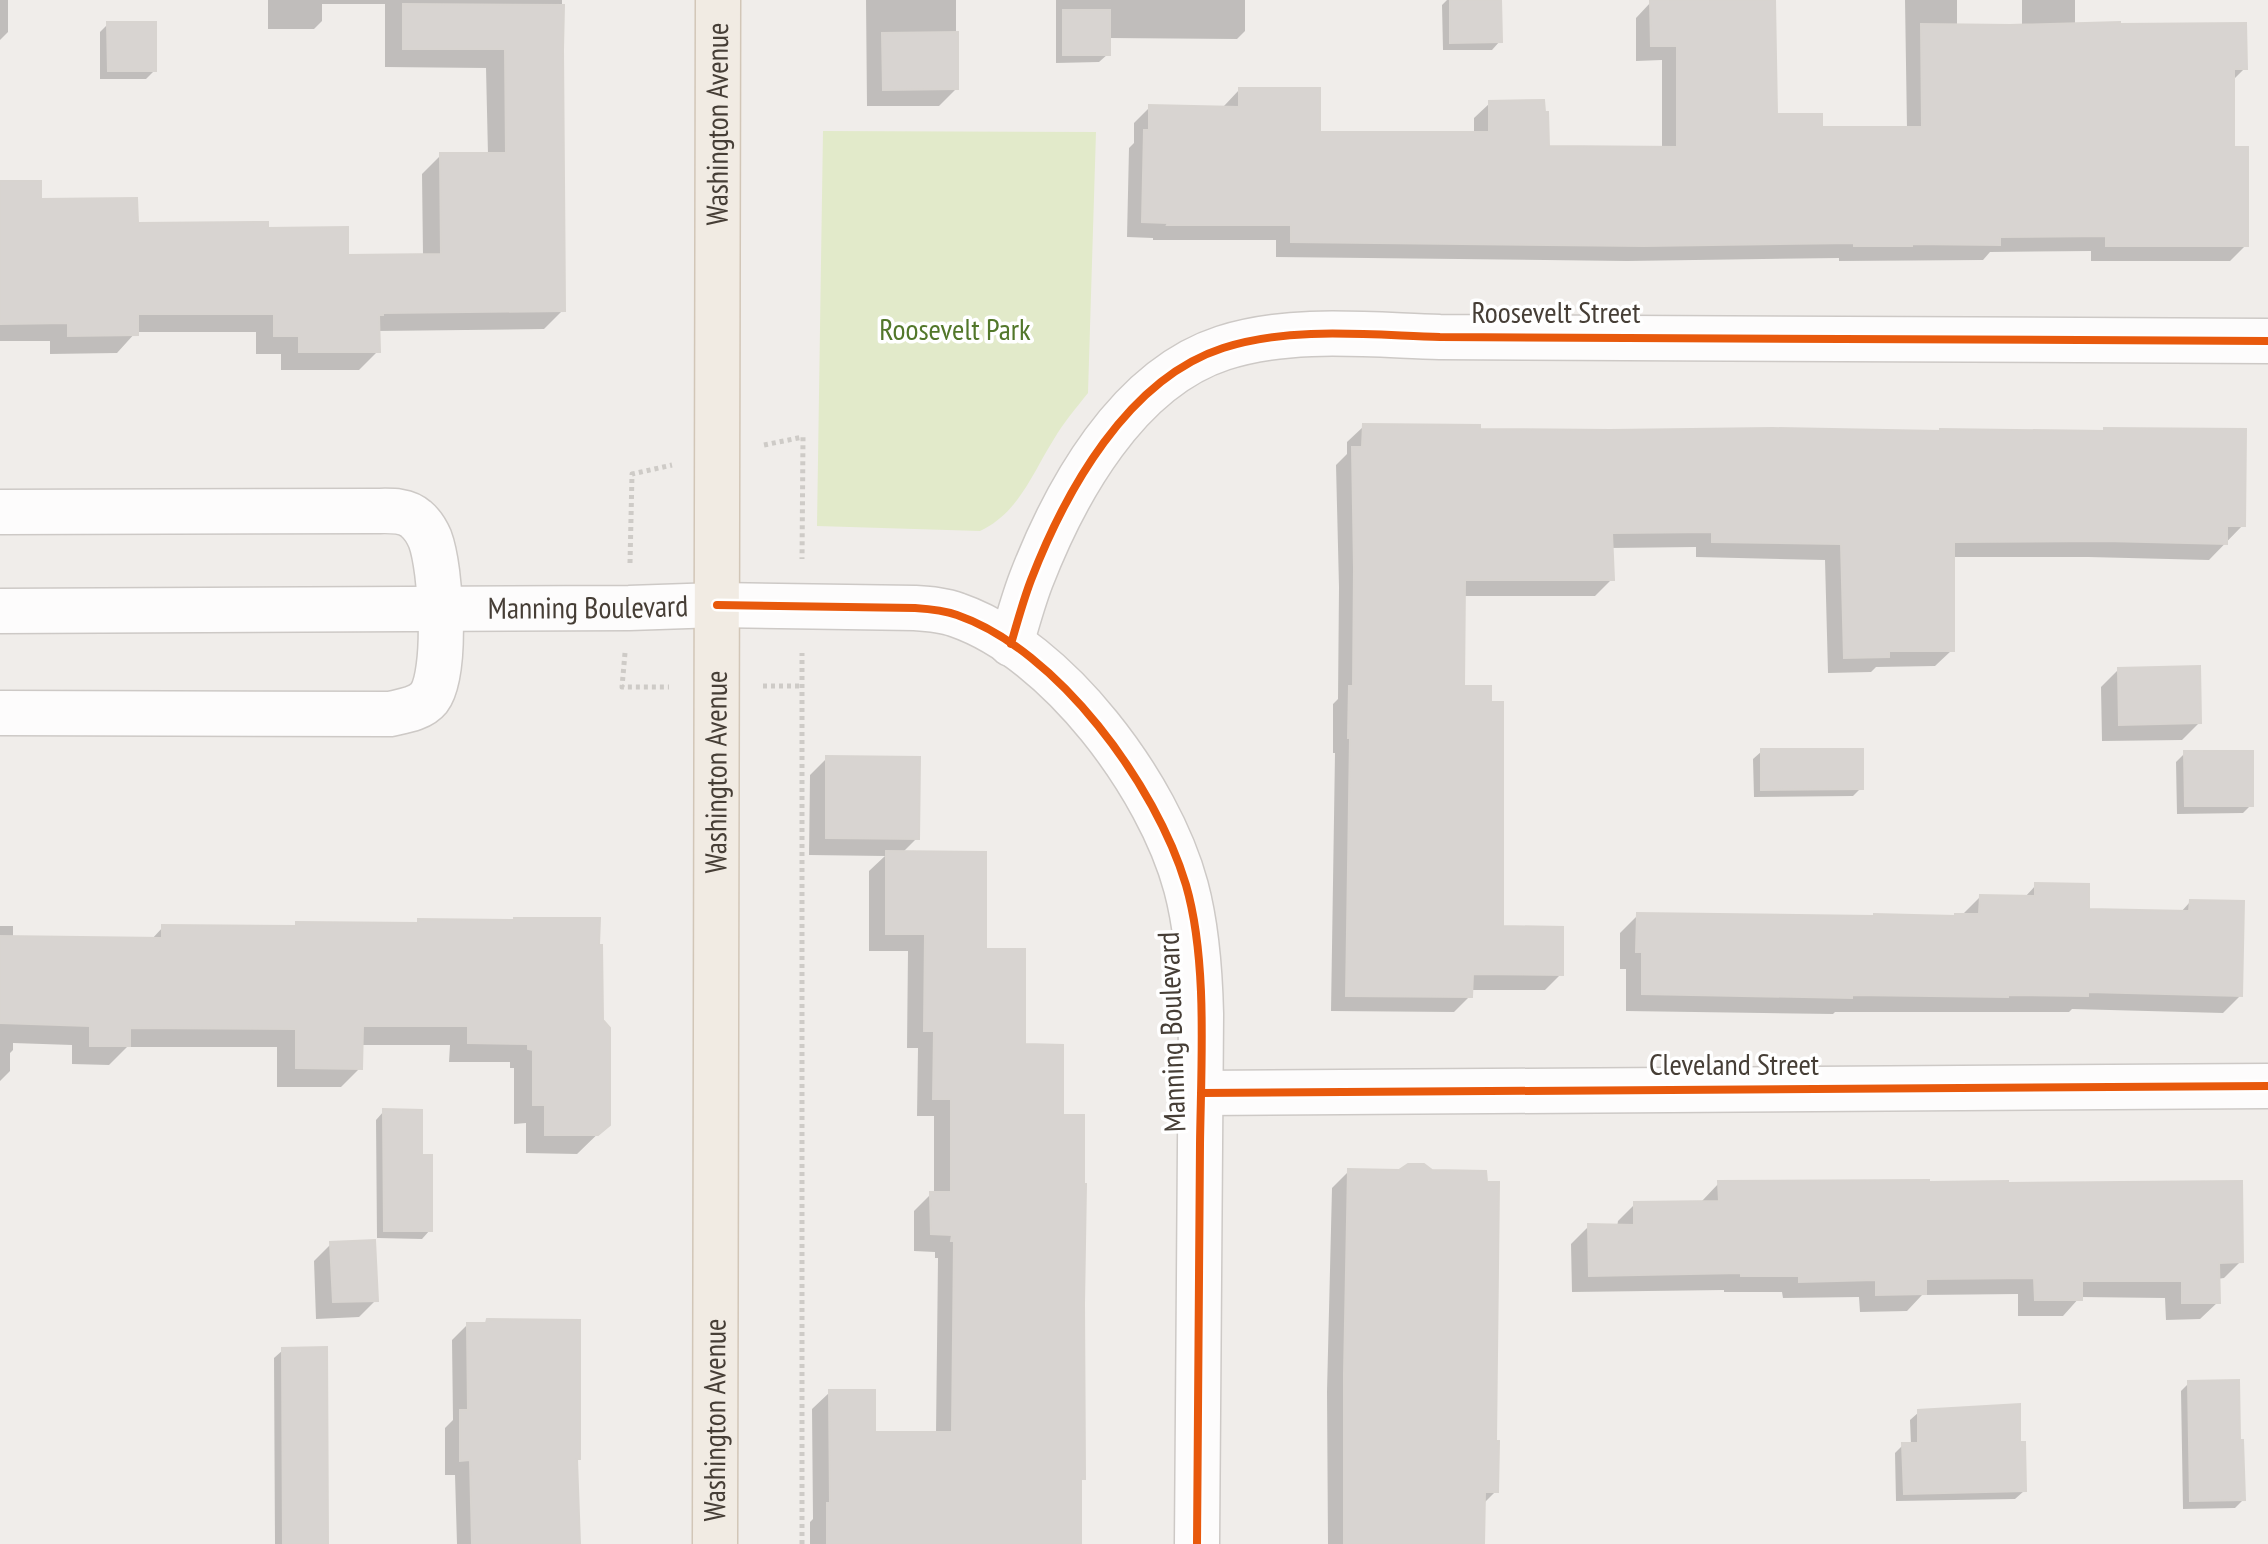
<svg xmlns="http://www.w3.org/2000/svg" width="2268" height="1544" font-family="'PT Sans Narrow',sans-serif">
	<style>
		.green { fill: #e2eaca }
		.shadow { fill: #0003 }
		.building { fill: #d8d4d1; stroke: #d8d4d0; stroke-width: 2 }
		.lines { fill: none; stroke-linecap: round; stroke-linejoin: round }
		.minor-casing { stroke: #cdc9c6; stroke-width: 47 }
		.tertiary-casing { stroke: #cdc9c6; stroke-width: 47 }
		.primary-casing { stroke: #d2c6b7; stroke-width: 47 }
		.path { stroke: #cecbc7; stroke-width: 5; stroke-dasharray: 4 4; stroke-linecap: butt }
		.minor { stroke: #fdfcfc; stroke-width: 44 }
		.tertiary { stroke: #fdfcfc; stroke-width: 44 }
		.primary { stroke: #f1ebe3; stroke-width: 44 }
		.cycleway-casing { stroke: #fff; stroke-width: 13 }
		.cycleway { stroke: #e8590c; stroke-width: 8 }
		.labels { text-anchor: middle; stroke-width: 7; stroke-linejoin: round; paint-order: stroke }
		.street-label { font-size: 30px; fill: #463e36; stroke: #fff }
		.park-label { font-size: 30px; fill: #52772a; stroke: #fff }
	</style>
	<rect width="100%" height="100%" fill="#f0edea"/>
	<path class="green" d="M 823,131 L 1096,132 L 1088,393 C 1076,408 1064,422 1054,439 C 1033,472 1019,513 980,531 L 817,526 Z"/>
	<path class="shadow" d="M 0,0 L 8,0 L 8,32 L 0,40 Z
		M 268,0 L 562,0 L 563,310 L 544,329 L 377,331 L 378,351 L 359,370 L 281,370 L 281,354 L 256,354 L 256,332 L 136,332 L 117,353 L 50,354 L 50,341 L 0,341 L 0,182 L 39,201 L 136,225 L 266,230 L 346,257 L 423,256 L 422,174 L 441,155 L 488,155 L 486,68 L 385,67 L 385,4 L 322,4 L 322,21 L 314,29 L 268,29 Z
		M 866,0 L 956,0 L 956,89 L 939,106 L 867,106 Z
		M 1056,0 L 1245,0 L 1245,31 L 1237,39 L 1108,38 L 1108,54 L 1099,62 L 1056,63 Z
		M 1447,0 L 1499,0 L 1500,41 L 1492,50 L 1443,50 L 1442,5 Z
		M 1685,0 L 1773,0 L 1775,116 L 1820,129 L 1907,129 L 1905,0 L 1957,0 L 1957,27 L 2022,26 L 2022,0 L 2075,0 L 2075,25 L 2245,68 L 2232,81 L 2232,149 L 2246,245 L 2230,261 L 2091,261 L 2091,251 L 1990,252 L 1983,260 L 1839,261 L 1839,258 L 1627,261 L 1276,257 L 1276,240 L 1153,240 L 1153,238 L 1127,237 L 1129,148 L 1134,143 L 1134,123 L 1150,107 L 1224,109 L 1224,106 L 1239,90 L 1318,134 L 1474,134 L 1474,118 L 1490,103 L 1547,148 L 1662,149 L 1662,60 L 1636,61 L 1636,18 L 1651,2 Z
		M 108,24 L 154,71 L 146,79 L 100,79 L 100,32 Z
		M 1364,426 L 1478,431 L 2102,433 L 2105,430 L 2243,525 L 2209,560 L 2088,557 L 1952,557 L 1952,650 L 1935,666 L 1876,667 L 1871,672 L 1828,673 L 1825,560 L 1696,557 L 1696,547 L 1610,548 L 1612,579 L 1595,596 L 1463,596 L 1462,688 L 1501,928 L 1561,974 L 1545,990 L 1470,990 L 1470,996 L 1454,1012 L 1331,1011 L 1335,753 L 1333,753 L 1333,704 L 1338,699 L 1339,587 L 1336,465 L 1347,454 L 1347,442 Z
		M 2118,670 L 2199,723 L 2182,740 L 2102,741 L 2101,687 Z
		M 1762,751 L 1861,788 L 1853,796 L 1754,797 L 1753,759 Z
		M 2185,753 L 2251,805 L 2243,813 L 2177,814 L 2176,762 Z
		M 827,758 L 917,838 L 902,853 L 984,951 L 1023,1046 L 1061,1117 L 1083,1478 L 1079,1482 L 1079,1544 L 810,1544 L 810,1522 L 813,1519 L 812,1409 L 830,1392 L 873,1434 L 936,1434 L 938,1258 L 935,1258 L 935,1252 L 914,1251 L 914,1211 L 931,1194 L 934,1194 L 934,1116 L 917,1116 L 918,1048 L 907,1048 L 908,951 L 869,951 L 869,871 L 885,856 L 809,855 L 810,775 Z
		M 2036,885 L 2087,911 L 2180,913 L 2190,902 L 2240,996 L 2223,1013 L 2072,1009 L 2069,1012 L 1835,1012 L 1833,1014 L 1626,1011 L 1626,969 L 1620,969 L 1620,933 L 1638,915 L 1953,918 L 1963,914 L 1980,897 L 2024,898 Z
		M 419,921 L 601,1021 L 608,1124 L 577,1154 L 526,1153 L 526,1123 L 514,1124 L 514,1068 L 510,1068 L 510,1062 L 449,1062 L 450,1045 L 361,1045 L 360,1068 L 341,1087 L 277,1087 L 277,1047 L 127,1047 L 109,1065 L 72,1064 L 72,1045 L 13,1043 L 13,1050 L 10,1053 L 10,1071 L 0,1081 L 0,926 L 13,926 L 13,938 L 151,940 L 163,927 L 293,928 L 297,924 L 415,925 Z
		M 384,1111 L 420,1157 L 430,1230 L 422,1239 L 377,1238 L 376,1120 Z
		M 1349,1171 L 1494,1443 L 1496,1491 L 1483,1504 L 1483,1544 L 1328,1544 L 1327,1392 L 1332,1188 Z
		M 1719,1183 L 2241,1261 L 2224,1278 L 2217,1279 L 2218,1302 L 2200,1319 L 2166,1320 L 2165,1298 L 2080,1297 L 2063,1316 L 2018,1316 L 2018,1294 L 1922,1295 L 1907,1311 L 1860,1312 L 1859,1297 L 1783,1298 L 1782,1292 L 1724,1292 L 1724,1290 L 1572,1292 L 1571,1244 L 1589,1226 L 1617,1227 L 1618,1221 L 1635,1204 L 1702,1203 L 1702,1201 Z
		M 331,1244 L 376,1300 L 359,1317 L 316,1319 L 314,1261 Z
		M 487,1321 L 576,1460 L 577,1544 L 457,1544 L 455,1475 L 445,1475 L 445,1428 L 453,1420 L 452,1340 L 467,1325 L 484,1325 Z
		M 283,1350 L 326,1544 L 275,1544 L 274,1358 Z
		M 2189,1383 L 2238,1442 L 2243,1500 L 2235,1508 L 2183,1509 L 2181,1391 Z
		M 1919,1412 L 2018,1444 L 2024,1491 L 2015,1499 L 1896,1501 L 1895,1453 L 1903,1445 L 1911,1445 L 1910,1420 Z"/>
	<path class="building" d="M 1450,0 L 1501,0 L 1502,42 L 1450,43 Z
		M 1650,0 L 1775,0 L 1777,114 L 1822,114 L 1822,127 L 1922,127 L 1921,24 L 2010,25 L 2120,22 L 2120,24 L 2246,23 L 2247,69 L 2234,69 L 2234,147 L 2248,147 L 2248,246 L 2106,246 L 2106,236 L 2000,237 L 2000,245 L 1912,244 L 1912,246 L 1854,246 L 1854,243 L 1644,246 L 1291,242 L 1291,225 L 1167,225 L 1168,223 L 1142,222 L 1144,130 L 1149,130 L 1149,105 L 1239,107 L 1239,88 L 1320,88 L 1320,132 L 1489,132 L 1489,101 L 1544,100 L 1545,112 L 1548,112 L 1549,146 L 1677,147 L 1677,46 L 1651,46 Z
		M 403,4 L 564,5 L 563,50 L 565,311 L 383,313 L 383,315 L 379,315 L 380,352 L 299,352 L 299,336 L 274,336 L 274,314 L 138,314 L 138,335 L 68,336 L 68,323 L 0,324 L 0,181 L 41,181 L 41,199 L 137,198 L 138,223 L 268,222 L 268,228 L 348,227 L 348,255 L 441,254 L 440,153 L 506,153 L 505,49 L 403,49 Z
		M 1063,10 L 1110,10 L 1110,55 L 1063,55 Z
		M 107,22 L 156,22 L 156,71 L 108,71 Z
		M 958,32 L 958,89 L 883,90 L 882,33 Z
		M 1363,424 L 1480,425 L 1480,429 L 1610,430 L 1773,428 L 1940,431 L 1940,429 L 2104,431 L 2104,428 L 2246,429 L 2245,526 L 2227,526 L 2227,544 L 2105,541 L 1954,542 L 1954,651 L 1889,651 L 1889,657 L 1844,658 L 1841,544 L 1712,542 L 1712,532 L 1612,533 L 1614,580 L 1465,580 L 1464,686 L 1491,686 L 1491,702 L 1503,702 L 1503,926 L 1563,927 L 1563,975 L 1473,974 L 1472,997 L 1346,996 L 1350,738 L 1348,738 L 1349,686 L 1353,686 L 1354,569 L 1352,447 L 1362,447 Z
		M 2200,666 L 2201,723 L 2119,725 L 2118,668 Z
		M 1761,749 L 1863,749 L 1863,789 L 1761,790 Z
		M 2184,751 L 2253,751 L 2253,806 L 2185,806 Z
		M 826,756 L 920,757 L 919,839 L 826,838 Z
		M 886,851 L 986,852 L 986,949 L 1025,949 L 1025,1044 L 1063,1045 L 1063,1115 L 1084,1115 L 1084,1184 L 1086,1184 L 1084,1304 L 1085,1479 L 1081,1479 L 1081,1544 L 827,1544 L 827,1503 L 830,1503 L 829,1390 L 875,1390 L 875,1432 L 952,1432 L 954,1241 L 951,1241 L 952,1235 L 931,1234 L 930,1192 L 951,1192 L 951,1099 L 933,1099 L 934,1031 L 924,1031 L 925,934 L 886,934 Z
		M 2035,883 L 2089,884 L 2089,909 L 2189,911 L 2190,900 L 2244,901 L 2242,996 L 2088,992 L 2088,996 L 2008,995 L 2008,997 L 1852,995 L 1852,998 L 1642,994 L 1642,952 L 1636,952 L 1637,913 L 1874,916 L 1874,914 L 1955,916 L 1955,914 L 1979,914 L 1980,895 L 2035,896 Z
		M 514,918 L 600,918 L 599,945 L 602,945 L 603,1020 L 610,1028 L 610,1125 L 598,1135 L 545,1135 L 545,1105 L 533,1105 L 533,1050 L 528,1049 L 528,1044 L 468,1043 L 468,1026 L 363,1026 L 362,1069 L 296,1068 L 296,1029 L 130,1028 L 130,1046 L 90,1046 L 90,1026 L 0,1023 L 0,936 L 162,938 L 162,925 L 296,926 L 296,922 L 418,923 L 418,919 L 514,920 Z
		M 383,1109 L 422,1110 L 422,1155 L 432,1155 L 432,1231 L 384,1231 Z
		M 1408,1164 L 1424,1164 L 1432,1170 L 1486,1171 L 1487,1182 L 1499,1182 L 1496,1441 L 1499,1441 L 1498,1492 L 1485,1492 L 1484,1544 L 1344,1544 L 1344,1374 L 1348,1169 L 1399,1170 Z
		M 1929,1180 L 1929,1182 L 2008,1181 L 2008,1183 L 2242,1181 L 2243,1262 L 2219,1263 L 2220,1303 L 2182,1303 L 2182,1281 L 2082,1281 L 2082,1300 L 2035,1300 L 2034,1278 L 1926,1279 L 1926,1294 L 1876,1295 L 1876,1280 L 1799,1282 L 1799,1276 L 1741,1276 L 1741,1273 L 1589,1276 L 1588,1224 L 1634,1225 L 1634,1202 L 1719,1201 L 1718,1181 Z
		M 375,1240 L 378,1301 L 333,1302 L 330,1242 Z
		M 487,1319 L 580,1320 L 580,1459 L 577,1459 L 580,1544 L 472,1544 L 470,1460 L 460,1461 L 460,1410 L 468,1410 L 467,1323 L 486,1323 Z
		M 327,1347 L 328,1544 L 283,1544 L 282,1348 Z
		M 2239,1380 L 2240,1440 L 2243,1440 L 2245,1500 L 2190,1501 L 2188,1381 Z
		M 2020,1404 L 2020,1442 L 2025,1442 L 2026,1491 L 1904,1494 L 1902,1443 L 1918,1443 L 1918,1410 Z"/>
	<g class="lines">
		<g class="minor-casing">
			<path id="minor" d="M 0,512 L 374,511 C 388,511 405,509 416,519 C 422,524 427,532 430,539 C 441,568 448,673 429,698 C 420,709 403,711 390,714 L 0,713
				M 1011,644 C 1017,623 1023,601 1031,580 C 1065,492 1127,379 1223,348 C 1292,326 1369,335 1440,337 L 2268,341
				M 1201,1093 L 2268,1086"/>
		</g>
		<g class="tertiary-casing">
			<g id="tertiary">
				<path id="s1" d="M 0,611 L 629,608 L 717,605 L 915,608 C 930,609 944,610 957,615 C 1058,650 1159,786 1186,887 C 1197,928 1200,971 1201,1014 L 1197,1544"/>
			</g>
		</g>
		<g class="primary-casing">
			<g id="primary">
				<path id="s2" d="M 715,1544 L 718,0"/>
			</g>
		</g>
		<path class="path" d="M 764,445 L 803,437 L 802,559
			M 630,563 L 632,474 L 672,465
			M 625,653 L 622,687 L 669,687
			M 763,686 L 802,686
			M 802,1544 L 802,653"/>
		<use href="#minor" class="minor"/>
		<use href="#tertiary" class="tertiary"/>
		<use href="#primary" class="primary"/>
		<g class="cycleway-casing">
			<path id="cycleway" d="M 717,605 L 915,608 C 930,609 943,610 957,615 C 1058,650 1156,785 1186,885 C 1208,961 1201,1064 1200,1144 C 1199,1277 1198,1411 1197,1544
				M 1011,644 C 1017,623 1023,601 1031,580 C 1065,492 1127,379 1223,348 C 1292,326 1369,335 1440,337 L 2268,341
				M 1201,1093 L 2268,1086"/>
		</g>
		<use href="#cycleway" class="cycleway"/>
	</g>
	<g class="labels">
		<g class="street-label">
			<text dy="10" stroke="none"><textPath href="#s2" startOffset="1420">Washington Avenue</textPath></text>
			<text x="1556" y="323">Roosevelt Street</text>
			<text dy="10" stroke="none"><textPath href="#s1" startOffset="588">Manning Boulevard</textPath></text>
			<text dy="10" stroke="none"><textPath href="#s2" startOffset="772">Washington Avenue</textPath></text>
			<text transform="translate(1172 1032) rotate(-92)" y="10">Manning Boulevard</text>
			<text x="1734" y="1075">Cleveland Street</text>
			<text dy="10" stroke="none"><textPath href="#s2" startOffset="124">Washington Avenue</textPath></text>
		</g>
		<g class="park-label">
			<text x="955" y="340">Roosevelt Park</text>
		</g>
	</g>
</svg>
